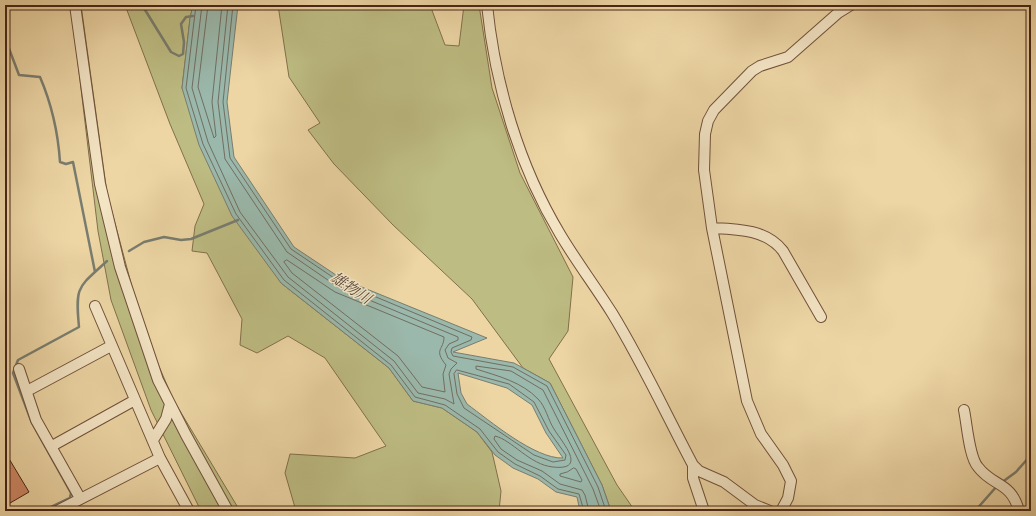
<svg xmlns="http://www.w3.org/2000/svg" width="1036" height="516" font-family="'Old Standard TT','Noto Serif JP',serif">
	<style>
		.green { fill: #bdbc82; stroke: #82704c }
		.water { fill: #9ab8ab; stroke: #797d70; fill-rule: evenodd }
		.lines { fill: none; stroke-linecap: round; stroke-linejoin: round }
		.shore { stroke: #716e61; stroke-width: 1 }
		.stream { stroke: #797d70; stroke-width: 2.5 }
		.building { fill: #cc8763; stroke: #482517 }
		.minor-casing { stroke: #71513a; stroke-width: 12 }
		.minor { stroke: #f3e4c4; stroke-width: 10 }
		.labels { text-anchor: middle; stroke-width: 3; stroke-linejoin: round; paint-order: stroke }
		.water-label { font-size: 15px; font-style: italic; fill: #5c4a3c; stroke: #f3e4c4 }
	</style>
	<rect width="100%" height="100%" fill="#edd5a4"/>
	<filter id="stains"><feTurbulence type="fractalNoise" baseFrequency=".005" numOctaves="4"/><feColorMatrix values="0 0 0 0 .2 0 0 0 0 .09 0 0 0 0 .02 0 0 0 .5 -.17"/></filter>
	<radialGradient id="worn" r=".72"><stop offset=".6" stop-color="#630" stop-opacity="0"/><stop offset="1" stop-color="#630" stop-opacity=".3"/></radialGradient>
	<path class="green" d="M 71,5 L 81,5 L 107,193 L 144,332 L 174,401 L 240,511 L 201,511 L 151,410 L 111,300 L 98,231 Z
		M 125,5 L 193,5 L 190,19 L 182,88 L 281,283 L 389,368 L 413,401 L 442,408 L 477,432 L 492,452 L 501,491 L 499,511 L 296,511 L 285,473 L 290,454 L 355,458 L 386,446 L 325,358 L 288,336 L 257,353 L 240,345 L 242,319 L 207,253 L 192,251 L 195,226 L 204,204 L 170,124 Z
		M 278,5 L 430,5 L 445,45 L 459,46 L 464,5 L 479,5 L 492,88 L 520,173 L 573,277 L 568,331 L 549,359 L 617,485 L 635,511 L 611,511 L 602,485 L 550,383 L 523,368 L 472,299 L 393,225 L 334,164 L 308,130 L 320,123 L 289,77 Z"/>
	<path class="water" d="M 193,5 L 238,5 L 227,102 L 234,157 L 294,247 L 342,279 L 487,338 L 453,352 L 514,363 L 550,383 L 602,485 L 611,511 L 580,511 L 577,497 L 556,492 L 538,479 L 513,468 L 495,455 L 477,432 L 442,408 L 413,401 L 389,368 L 281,283 L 232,216 L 199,145 L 182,88 L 190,18 ZM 458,373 L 507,388 L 532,405 L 546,433 L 563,458 C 535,459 490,421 467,404 L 461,393 Z"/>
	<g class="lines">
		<path class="shore" d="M 196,5 L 186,88 L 203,144 L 236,214 L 284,280 L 391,365 L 415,397 L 445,405 L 480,429 L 498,452 L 515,464 L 540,476 L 558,489 L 579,494 L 584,511
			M 202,5 L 192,88 L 208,142 L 240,212 L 288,277 L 394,361 L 418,393 L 445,399 L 454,404 L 449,374 L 451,369 L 457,363 L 448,358 L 445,350 L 449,344 L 458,340 L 458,337 L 338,287 L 287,252 L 225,159 L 218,102 L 228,5
			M 208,5 L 198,87 L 214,138 L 216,136 L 212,102 L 222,5
			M 233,5 L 223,102 L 230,158 L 291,249 L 340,282 L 472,337 L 471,340 L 452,348 L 451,352 L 453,356 L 513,367 L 547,386 L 598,487 L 606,511
			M 287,260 L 335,292 L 444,337 C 444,350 433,349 446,365 L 443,374 L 445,392 L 422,387 L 398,356 L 292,273 L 284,262 Z
			M 457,370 L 509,384 L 534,402 L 549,431 L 566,455 L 565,460 L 553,462 L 534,455 L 464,408 L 457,394 L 454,374 Z
			M 574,468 L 576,469 L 582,480 L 581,482 L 560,476 L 560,474 L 567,472 Z
			M 589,511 L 585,495 L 582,490 L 560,484 L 542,471 L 517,460 L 501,449 L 494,439 L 495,436 C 512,440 530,465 553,467 C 589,471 561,441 554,429 C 548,420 546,407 538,399 C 522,382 498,376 476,369 L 476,366 L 511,371 L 543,390 L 593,489 L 601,511"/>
		<path class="stream" d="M 142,5 L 171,52 L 179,56 L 183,54 L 184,42 L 181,24 L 186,17 L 193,16
			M 5,38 L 19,75 L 40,77 C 52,105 58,132 60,162 L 66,164 L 73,162 L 95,272
			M 129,251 L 144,242 L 164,237 L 181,240 L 191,239 L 238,220
			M 1001,483 L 1016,472 L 1031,455
			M 49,511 L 49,508 L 70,498 L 71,493 L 32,423 L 13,373 L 18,360 L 79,327 C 75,285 78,288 107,261
			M 975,511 L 997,486"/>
	</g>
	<path class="building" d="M 5,452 L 29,492 L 5,506 Z"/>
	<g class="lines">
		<g class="minor-casing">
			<path id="minor" d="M 75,5 L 100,184 L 120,267 L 158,380 L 186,435 L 228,511
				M 487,5 C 495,84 519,166 560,234 C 576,261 595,286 612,313 C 642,362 666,414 693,465 L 699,471 L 724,482 L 755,505 L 770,511
				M 712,228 C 737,229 766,229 783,251 L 821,317
				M 95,306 L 160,458 L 189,511
				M 19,369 L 36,420 L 80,498
				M 27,391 L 111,346
				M 964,410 C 967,424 969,457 978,467 C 993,487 1011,481 1019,511
				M 153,440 L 166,419 L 170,404
				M 52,446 L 135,400
				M 693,465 L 693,478 L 704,511
				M 60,511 L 59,510 L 160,458
				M 781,511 L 788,498 L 791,481 L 783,465 L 761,434 L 747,401 L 712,228 L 704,170 L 705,134 L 708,121 L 714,110 L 752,71 L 760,66 L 788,57 L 838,13 L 851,5"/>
		</g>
		<use href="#minor" class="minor"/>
	</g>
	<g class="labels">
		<g class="water-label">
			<text transform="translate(351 288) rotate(33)" y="5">雄物川</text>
		</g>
	</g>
	<rect width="1036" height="516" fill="none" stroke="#edd5a4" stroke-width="20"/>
	<rect x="6" y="6" width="1024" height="504" fill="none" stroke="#482517" stroke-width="2"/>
	<rect x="10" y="10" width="1016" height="496" fill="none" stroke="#482517"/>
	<rect width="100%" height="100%" filter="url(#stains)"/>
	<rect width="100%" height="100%" fill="url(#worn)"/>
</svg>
